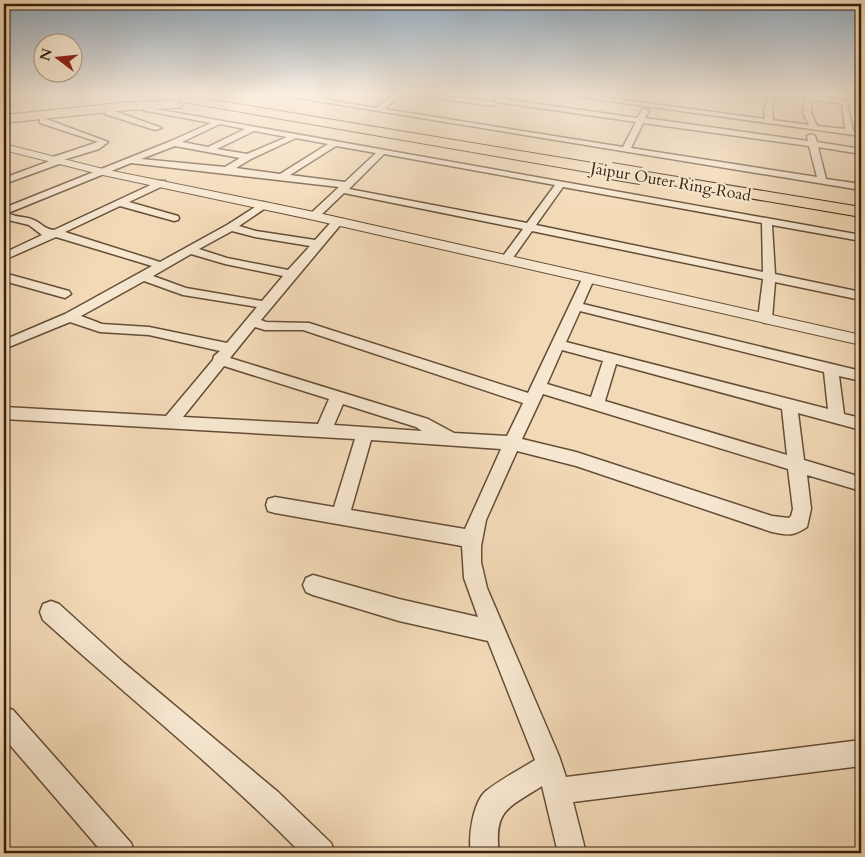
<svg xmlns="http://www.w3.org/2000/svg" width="865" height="857" font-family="Cardo,serif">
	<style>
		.green { fill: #d3ba9a; stroke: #846c53 }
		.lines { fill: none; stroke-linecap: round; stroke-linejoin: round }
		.minor-casing { stroke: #654e37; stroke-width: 3 }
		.tertiary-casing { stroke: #654e37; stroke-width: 2 }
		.motorway-casing { stroke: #361f0c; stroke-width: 2 }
		.minor { fill: #f7e7d0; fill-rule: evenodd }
		.tertiary { fill: #f7e7d0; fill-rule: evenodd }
		.motorway { fill: #f3dab7; fill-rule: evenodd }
		.motorway-bridge-casing { stroke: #361f0c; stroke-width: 18; stroke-linecap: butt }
		.motorway-bridge { stroke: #f3dab7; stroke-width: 16 }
		.labels { text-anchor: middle; stroke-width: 4; stroke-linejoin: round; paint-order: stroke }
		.far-street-label { font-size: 16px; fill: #361f0c; stroke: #f7e7d0 }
	</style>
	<rect width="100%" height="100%" fill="#f3dab7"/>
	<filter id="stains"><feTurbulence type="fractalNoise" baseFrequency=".004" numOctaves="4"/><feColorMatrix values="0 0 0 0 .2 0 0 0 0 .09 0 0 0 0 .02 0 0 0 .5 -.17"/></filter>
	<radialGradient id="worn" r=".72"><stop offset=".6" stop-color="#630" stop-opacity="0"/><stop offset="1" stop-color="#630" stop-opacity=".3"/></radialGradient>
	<path class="green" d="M 4,94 L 39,94 L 29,101 L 4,109 Z"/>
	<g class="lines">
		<g class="minor-casing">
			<path id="minor" d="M 274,94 L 292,94 L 376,108 L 394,94 L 402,94 L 384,109 L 623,147 L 636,122 L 497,102 L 494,100 L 499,94 L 506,94 L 502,99 L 638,118 L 642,109 L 645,109 L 649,111 L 645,118 L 808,141 L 807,136 L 811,134 L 815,136 L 817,142 L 861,149 L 861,154 L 818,147 L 826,179 L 861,184 L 861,190 ZM 643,123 L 809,146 L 817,177 L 631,148 Z
				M 407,94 L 429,94 L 493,102 L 497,104 L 493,106 Z
				M 558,94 L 578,94 L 765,119 L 764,110 L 769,94 L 775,94 L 772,110 L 773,120 L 809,125 L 803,113 L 805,98 L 790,94 L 810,94 L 847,101 L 853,131 L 861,132 L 861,136 ZM 812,99 L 842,104 L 845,129 L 817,126 L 811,113 Z
				M 144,107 L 861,235 L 861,241 L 772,225 L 775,274 L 861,292 L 861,300 L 775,282 L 772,319 L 765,323 L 758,319 L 763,279 L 532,231 L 510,262 L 506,263 L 500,260 L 523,229 L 344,193 L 318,218 L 310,218 L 310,214 L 339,187 L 131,163 L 8,213 C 17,218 27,216 36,221 C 43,225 45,229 54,230 L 159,181 L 165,181 L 165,185 L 129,202 L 178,216 L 179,218 L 178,220 L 174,221 L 120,206 L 65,232 L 160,262 L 227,225 L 263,202 L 267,203 L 267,207 L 239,226 L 256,231 L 315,240 L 334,219 L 342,219 L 343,221 L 342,223 L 261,320 L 266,322 L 309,323 L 528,393 L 582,279 L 588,275 L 594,279 L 583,304 L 861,371 L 861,381 L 839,376 L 844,414 L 861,418 L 861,430 L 798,413 L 804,460 L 861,477 L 861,491 L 807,475 L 811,509 L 807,527 C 792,537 788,535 772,532 L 576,466 L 517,451 L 486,520 L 481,546 L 481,562 L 487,588 L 559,756 L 566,777 L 861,740 L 861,766 L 573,802 L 586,853 L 558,853 L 542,786 C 510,807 493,809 499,853 L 471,853 C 468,837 473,802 486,791 C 501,779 519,770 535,760 L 488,641 L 399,621 L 313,595 L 306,592 L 303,585 L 306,578 L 313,575 L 399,599 L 478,617 L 464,578 L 462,546 L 275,513 L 268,511 L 266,505 L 268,499 L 275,497 L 334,507 L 355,439 L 4,419 L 4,407 L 166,416 L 213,360 L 214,356 L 220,351 L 149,335 L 100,332 L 70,322 L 4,349 L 4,340 L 65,314 L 152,266 L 56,237 L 4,260 L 4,253 L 42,235 L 29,225 L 4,219 L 4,208 L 171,141 L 211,123 L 147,111 L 144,111 ZM 220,124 L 245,129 L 208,147 L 182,142 ZM 254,131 L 287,137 L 247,154 L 217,149 ZM 296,138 L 328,144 L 280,174 L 236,168 L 251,159 ZM 175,146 L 240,158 L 225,167 L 141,159 ZM 336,146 L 376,153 L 345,182 L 290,175 ZM 384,154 L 555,185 L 527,223 L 349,189 ZM 563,187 L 762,223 L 763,272 L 536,225 ZM 232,231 L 255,237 L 310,246 L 288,270 L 227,258 L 199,249 ZM 191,254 L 225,264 L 283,276 L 262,301 L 186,288 L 153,276 ZM 144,281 L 183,295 L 257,307 L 227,343 L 149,327 L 102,324 L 81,316 ZM 580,311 L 824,372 L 828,409 L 566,342 ZM 255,327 L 265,330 L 303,330 L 523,403 L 507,436 L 454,433 L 428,419 L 230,358 ZM 562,350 L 603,361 L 591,397 L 547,384 ZM 616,364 L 782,409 L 787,455 L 605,401 ZM 224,366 L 329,399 L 318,424 L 183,417 ZM 543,394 L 788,469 L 793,509 L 791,516 L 789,518 L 772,516 L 576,452 L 522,439 ZM 343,404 L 416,427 L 422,431 L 334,425 ZM 371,440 L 501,449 L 465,529 L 351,510 Z
				M 105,110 L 111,110 L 162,128 L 155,130 L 105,114 Z
				M 40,119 L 46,119 L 108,142 L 99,149 L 63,160 L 62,163 L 4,184 L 4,178 L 50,161 L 50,158 L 98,142 L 40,123 Z
				M 4,273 L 69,291 L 71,294 L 65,298 L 4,281 Z
				M 51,601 L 59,604 L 124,663 L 278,792 L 331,843 L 335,853 L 301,853 C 220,770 129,698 43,620 L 40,612 L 43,604 Z
				M 4,707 L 13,710 L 131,843 L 135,853 L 103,853 L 4,738 Z"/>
		</g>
		<g class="tertiary-casing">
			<path id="tertiary" d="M 4,144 L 103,169 L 314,212 L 861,335 L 861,345 L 314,220 L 103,175 L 4,150 Z"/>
		</g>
		<g class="motorway-casing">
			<path id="motorway" d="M 149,94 L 177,94 L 611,166 L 616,168 L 619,171 L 616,174 L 611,176 L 155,97 Z
				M 176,101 L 182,105 L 180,108 L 130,110 L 4,123 L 4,115 L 130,102 Z
				M 641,171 L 861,207 L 861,217 L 636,179 L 633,176 L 636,173 Z"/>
		</g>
		<use href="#minor" class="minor"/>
		<use href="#tertiary" class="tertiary"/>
		<use href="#motorway" class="motorway"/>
		<g class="motorway-bridge-casing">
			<path id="motorway-bridge" d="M 611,171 L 641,176"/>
		</g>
		<use href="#motorway-bridge" class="motorway-bridge"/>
	</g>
	<linearGradient id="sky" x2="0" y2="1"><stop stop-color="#93aabd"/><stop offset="0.44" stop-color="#faeedf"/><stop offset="1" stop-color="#faeedf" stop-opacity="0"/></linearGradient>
	<rect width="865" height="214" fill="url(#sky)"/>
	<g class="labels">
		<g class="far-street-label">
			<text transform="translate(671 181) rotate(10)" y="6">Jaipur Outer Ring Road</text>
		</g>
	</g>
	<rect width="865" height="857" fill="none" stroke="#f3dab7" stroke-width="20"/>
	<rect x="5" y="5" width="855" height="847" fill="none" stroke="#361f0c" stroke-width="2.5"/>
	<rect x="10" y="10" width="845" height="837" fill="none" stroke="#361f0c"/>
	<g transform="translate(58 58) rotate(286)"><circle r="24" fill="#f7e7d0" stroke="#aa9782"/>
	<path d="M0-4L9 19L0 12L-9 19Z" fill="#8f2418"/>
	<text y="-8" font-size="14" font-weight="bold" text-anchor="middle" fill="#361f0c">N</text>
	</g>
	<rect width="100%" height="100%" filter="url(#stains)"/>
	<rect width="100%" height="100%" fill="url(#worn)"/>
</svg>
